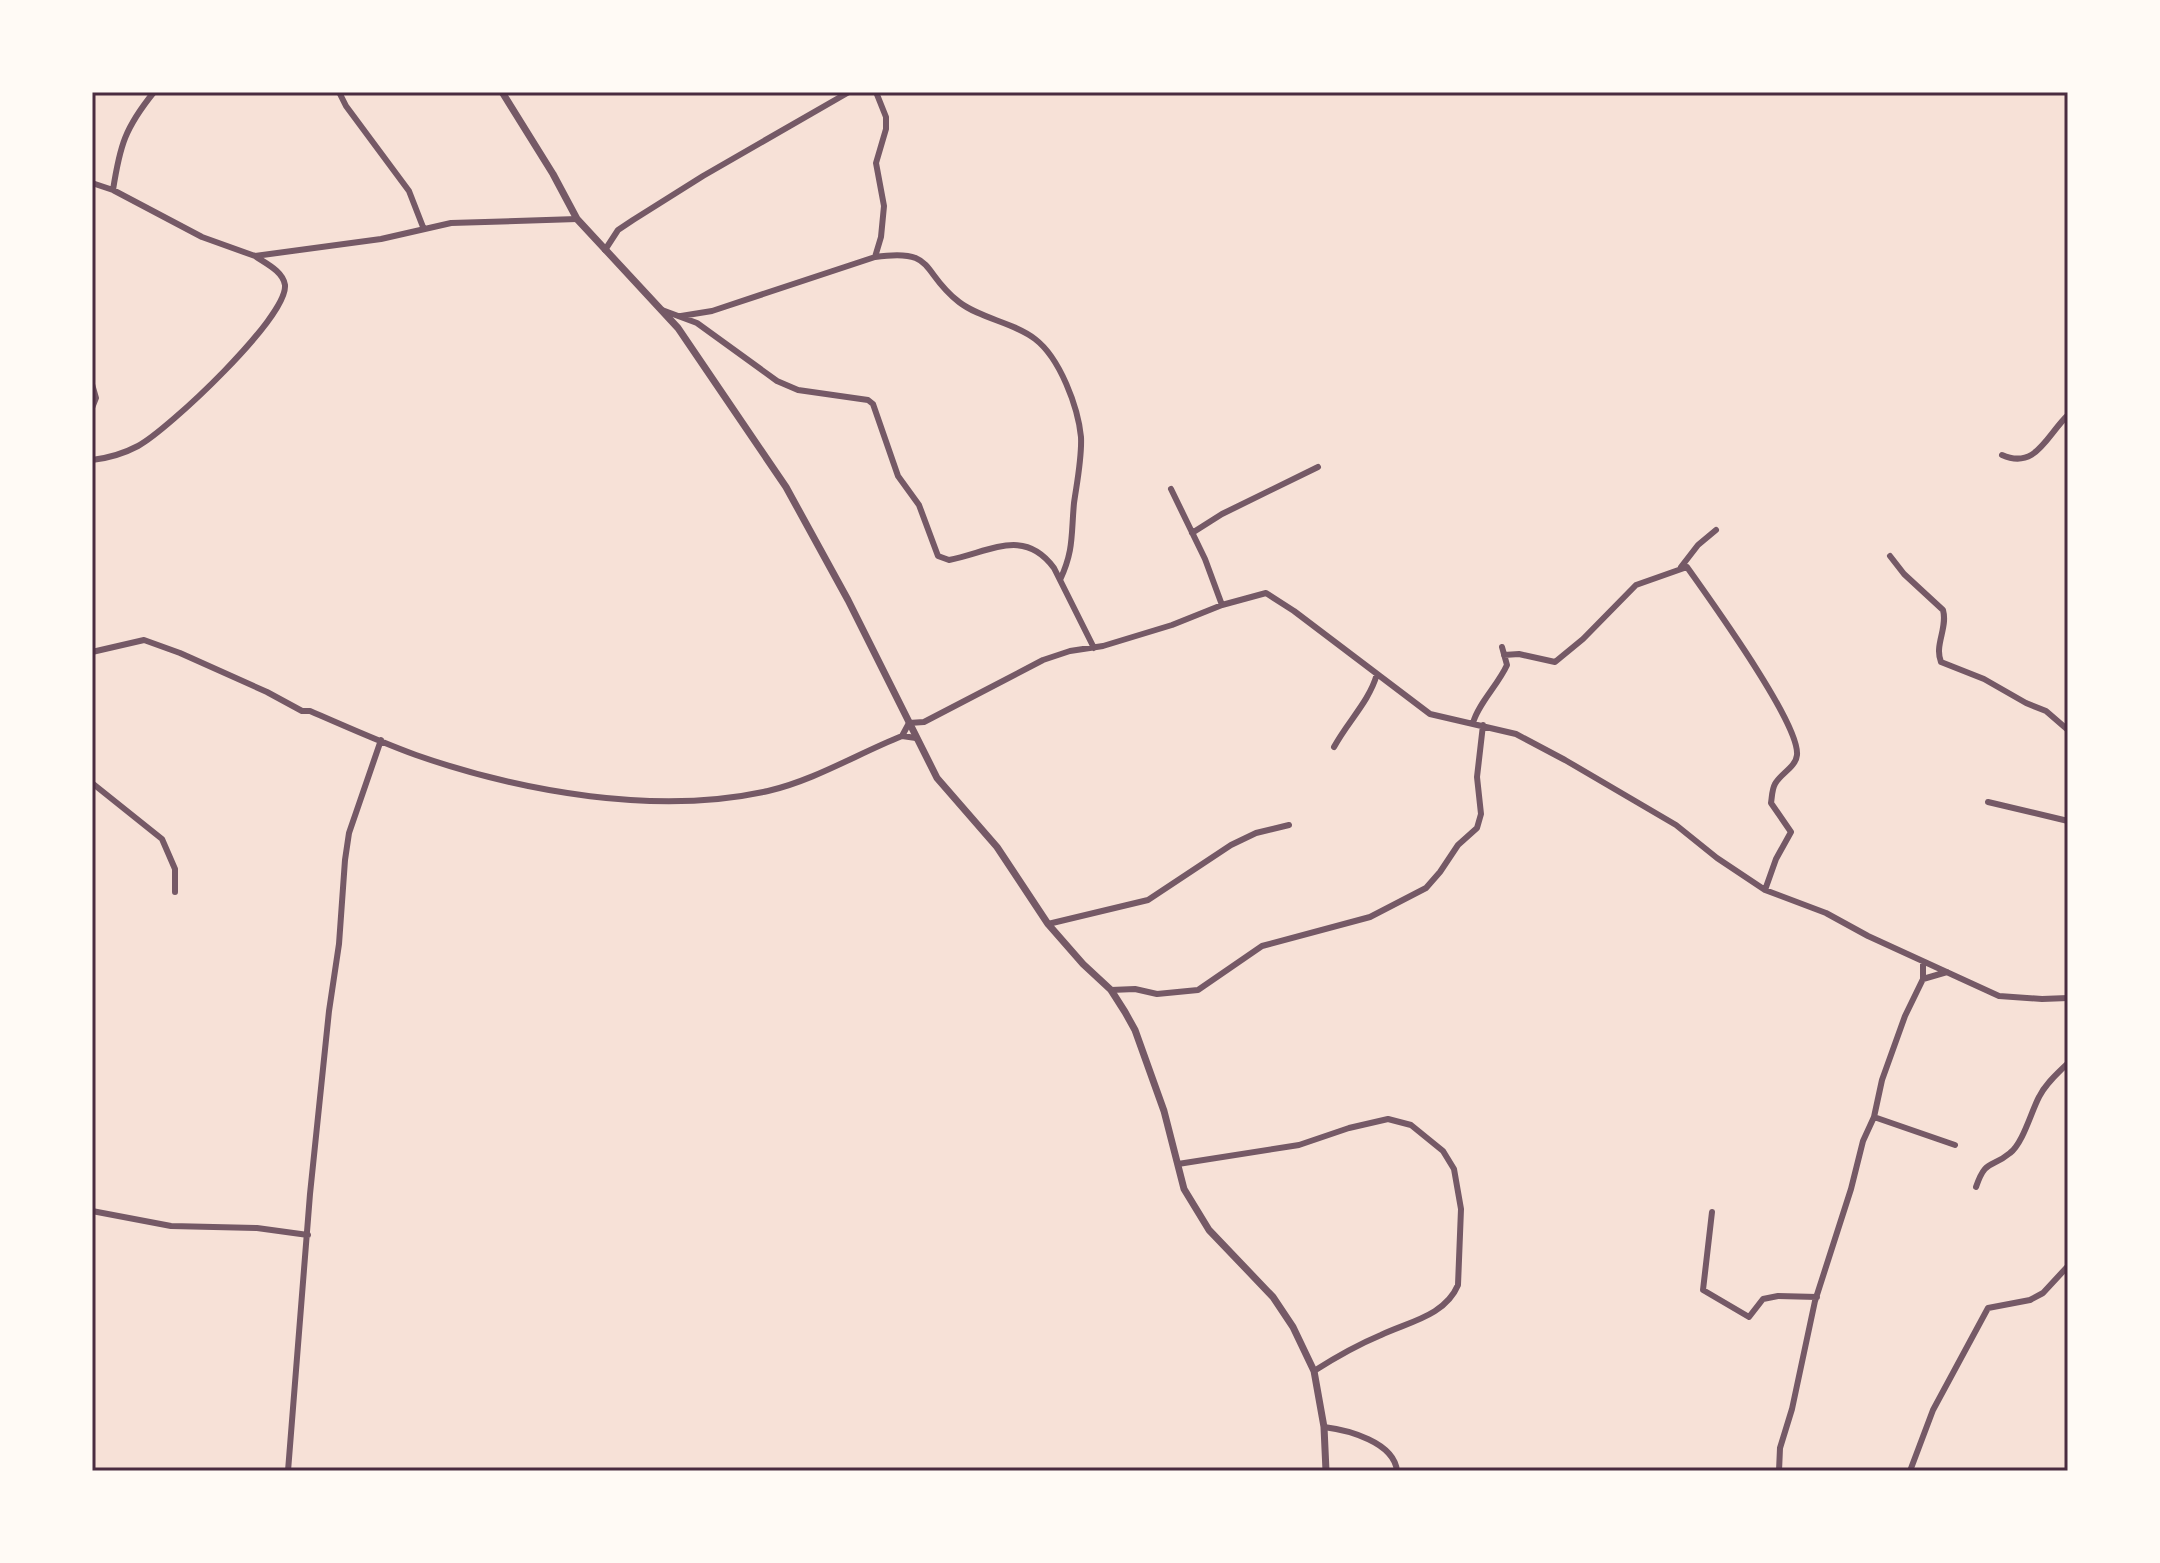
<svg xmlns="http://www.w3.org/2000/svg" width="2160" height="1563" font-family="'Source Sans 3',sans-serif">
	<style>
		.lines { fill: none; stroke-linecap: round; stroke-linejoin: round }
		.minor { stroke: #755966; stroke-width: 6 }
		.tertiary { stroke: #755966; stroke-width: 7 }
		.neatline { fill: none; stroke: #4a2c40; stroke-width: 3 }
	</style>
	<rect width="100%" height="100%" fill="#f7e1d7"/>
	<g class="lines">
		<path class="minor" d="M 339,92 L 346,106 L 409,191 L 423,227
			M 92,183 L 113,190 L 202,237 L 255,256 L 381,239 L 451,223 L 577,219
			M 113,190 C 120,145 125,128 154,92
			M 605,250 L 618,230 L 633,220 L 703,176 L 849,92
			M 875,257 L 881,237 L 884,206 L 876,163 L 886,129 L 886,117 L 876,92
			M 662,310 L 697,323 L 777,381 L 798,390 L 868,400 L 873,404 L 898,476 L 919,505 L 938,556 L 949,560 C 990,552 1024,527 1054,568 L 1094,648
			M 681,316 L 712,311 L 875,257 C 937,248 920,272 959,302 C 981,319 1013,322 1035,339 C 1060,358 1078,407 1081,437 C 1082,458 1077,482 1074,503 C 1071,535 1074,550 1060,580
			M 92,384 L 96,398 L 92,408
			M 2002,455 C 2036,470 2046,436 2068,415
			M 92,460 C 109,458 123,454 138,446 C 168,430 288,317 285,285 C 283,271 265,263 255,256
			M 1171,489 L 1205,559 L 1222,605
			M 1192,533 L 1222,514 L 1318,467
			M 1890,556 L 1904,574 L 1943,610 C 1948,628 1934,645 1941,662 L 1984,679 L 2026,703 L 2046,711 L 2068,730
			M 1681,567 L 1698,545 L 1716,530
			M 92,652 L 144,640 L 180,653 L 267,692 L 302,711 L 310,711 C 345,726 380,742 416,755 C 522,792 657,816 768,791 C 815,780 857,754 902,736 L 916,738
			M 1504,655 L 1519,654 L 1555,662 L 1583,639 L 1636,585 L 1687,567 C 1708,597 1800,723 1797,755 C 1796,767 1780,774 1775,784 C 1772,789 1772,797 1771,803 L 1791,832 L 1776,859 L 1765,890
			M 1473,723 C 1478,704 1498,685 1507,665 L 1502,647
			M 902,736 L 909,723 L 924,722 L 1043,660 L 1070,651 L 1103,646 L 1172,625 L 1222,605 L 1266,593 L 1294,611 L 1430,714 L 1516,734 L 1565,760 L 1676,825 L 1717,858 L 1765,890 L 1826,913 L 1868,936 L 1999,996 L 2042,999 L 2068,998
			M 1334,747 C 1348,721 1369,702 1377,674
			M 92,783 L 162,839 L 175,869 L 175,892
			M 1988,802 L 2068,821
			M 1048,924 L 1148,900 L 1231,845 L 1256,833 L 1289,825
			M 1923,979 L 1947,972
			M 1111,990 L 1135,989 L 1157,994 L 1198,990 L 1262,946 L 1370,917 L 1426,888 L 1440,872 L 1458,845 L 1477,828 L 1481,814 L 1477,777 L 1483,725
			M 1874,1117 L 1955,1145
			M 1178,1164 L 1299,1145 L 1349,1128 L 1388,1119 L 1411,1125 L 1443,1151 L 1454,1169 L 1461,1209 L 1458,1285 C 1445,1316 1408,1322 1381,1335 C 1357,1345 1336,1357 1314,1371
			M 1976,1187 C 1986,1158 1991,1169 2010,1153 C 2023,1143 2031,1112 2039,1097 C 2046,1083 2058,1073 2068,1063
			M 92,1211 L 171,1226 L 257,1228 L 308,1235
			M 1712,1212 L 1703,1290 L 1749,1317 L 1763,1299 L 1778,1296 L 1817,1297
			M 1324,1427 C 1348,1430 1394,1442 1397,1471
			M 288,1471 L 310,1194 L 329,1011 L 339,944 L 345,860 L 349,833 L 381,740
			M 1779,1471 L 1780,1448 L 1792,1409 L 1815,1301 L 1851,1189 L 1863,1141 L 1874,1117 L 1882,1080 L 1905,1016 L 1923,979 L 1923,962
			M 1910,1471 L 1933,1410 L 1988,1308 L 2030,1300 L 2043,1293 L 2068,1266"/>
		<path class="tertiary" d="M 502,92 L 553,174 L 577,219 L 678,328 L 786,487 L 848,600 L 937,778 L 997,847 L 1048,924 L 1083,964 L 1111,990 L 1125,1012 L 1135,1030 L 1164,1111 L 1184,1189 L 1209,1230 L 1273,1297 L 1293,1327 L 1314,1371 L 1324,1427 L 1326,1471"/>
	</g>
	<rect width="2160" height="1563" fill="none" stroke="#fffaf5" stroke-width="188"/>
	<rect x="94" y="94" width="1972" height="1375" class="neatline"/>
</svg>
